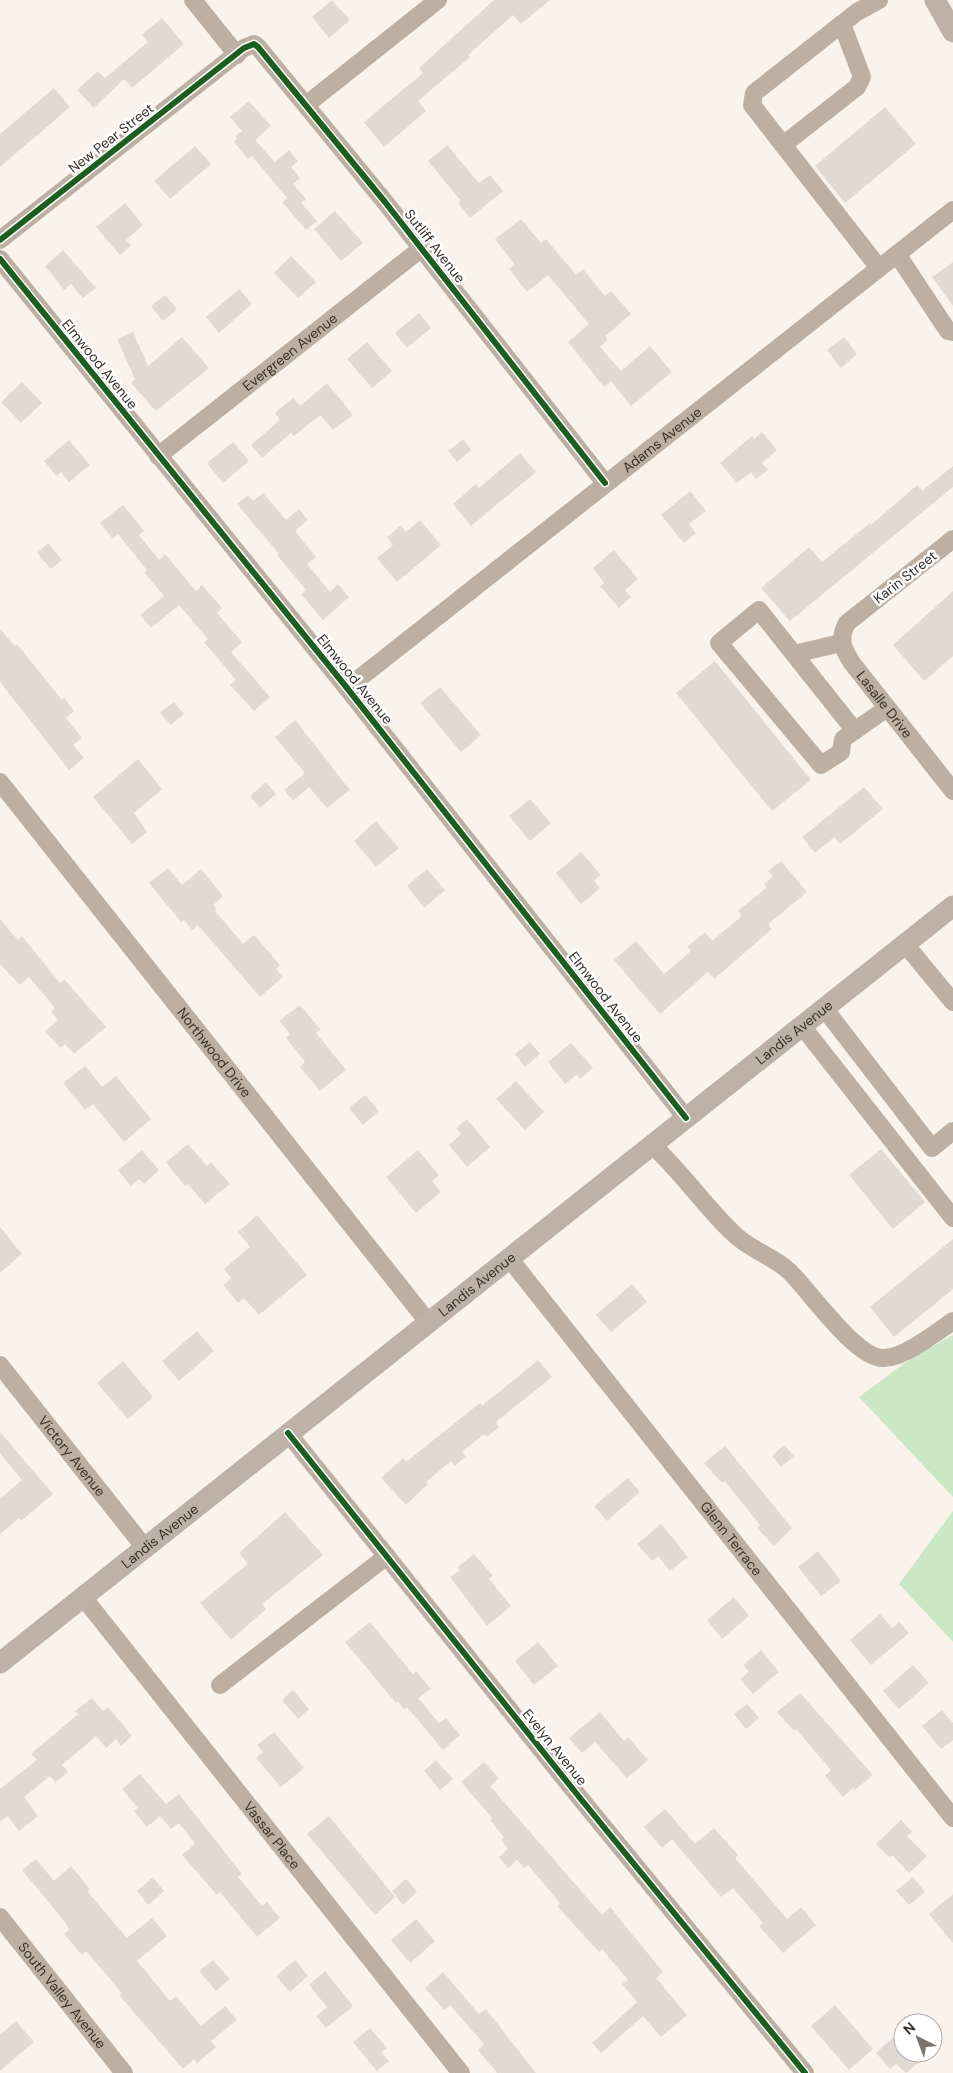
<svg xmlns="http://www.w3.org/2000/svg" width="953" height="2073" font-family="'DM Sans',sans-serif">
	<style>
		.green { fill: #cae8c4 }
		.building { fill: #e1dad3 }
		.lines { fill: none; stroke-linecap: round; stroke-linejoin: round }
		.minor { stroke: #bdb0a3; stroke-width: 18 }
		.major { stroke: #beb2a8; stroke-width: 21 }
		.cycleway-casing { stroke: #fff; stroke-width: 9 }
		.cycleway { stroke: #1b5e20; stroke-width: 6 }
		.labels { text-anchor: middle; stroke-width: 5; stroke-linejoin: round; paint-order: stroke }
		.street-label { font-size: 14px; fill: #373028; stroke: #fff }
	</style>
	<rect width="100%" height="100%" fill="#f9f3ec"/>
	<path class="green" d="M 953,1335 L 953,1497 L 859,1397 L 906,1362 Z
		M 953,1511 L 953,1642 L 899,1584 Z"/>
	<path class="building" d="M 332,0 L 350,20 L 329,38 L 312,17 Z
		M 494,0 L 550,0 L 521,24 L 513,15 L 468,55 L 470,57 L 418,101 L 426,111 L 384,147 L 364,122 L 423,73 L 419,68 Z
		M 162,18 L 184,44 L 132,88 L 124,79 L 94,108 L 77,90 L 98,71 L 105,78 L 148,42 L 142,35 Z
		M 54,88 L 70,107 L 0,167 L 0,134 Z
		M 249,101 L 271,126 L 255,140 L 275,162 L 289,150 L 298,161 L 291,167 L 300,178 L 293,184 L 306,199 L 301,203 L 317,221 L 306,230 L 282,202 L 287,198 L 252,156 L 248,159 L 234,142 L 237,138 L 235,136 L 242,131 L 230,117 Z
		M 885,107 L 916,144 L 845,203 L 815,166 Z
		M 447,145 L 479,183 L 490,175 L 503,191 L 470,218 L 458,203 L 461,201 L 428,161 Z
		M 195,146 L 211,164 L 170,199 L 154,181 Z
		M 125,203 L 143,225 L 126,240 L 131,246 L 120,255 L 96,227 Z
		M 335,211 L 363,243 L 341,261 L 314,229 Z
		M 521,219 L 541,243 L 546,239 L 576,275 L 583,269 L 605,296 L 611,291 L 631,314 L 605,336 L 608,340 L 600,347 L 621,371 L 650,346 L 672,372 L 631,406 L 611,381 L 604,387 L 568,342 L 589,324 L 548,275 L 527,292 L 509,269 L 515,265 L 495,239 Z
		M 63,250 L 96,288 L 83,298 L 71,284 L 64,290 L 45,266 Z
		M 291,256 L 316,282 L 298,298 L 274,273 Z
		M 953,262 L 953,306 L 932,277 Z
		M 239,289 L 252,304 L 219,333 L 206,317 Z
		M 165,295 L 177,309 L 163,321 L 151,306 Z
		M 419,313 L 431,328 L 407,348 L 395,333 Z
		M 133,332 L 148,366 L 182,337 L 209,368 L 156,411 L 131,383 L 135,379 L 117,339 Z
		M 844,337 L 857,354 L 841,368 L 827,350 Z
		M 367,342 L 392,371 L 372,388 L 347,359 Z
		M 22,382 L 42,403 L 21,423 L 1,402 Z
		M 327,383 L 353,415 L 333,430 L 320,415 L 294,436 L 291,433 L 262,458 L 251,445 L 280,420 L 275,413 L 293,398 L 300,406 Z
		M 762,432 L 777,450 L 762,463 L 768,470 L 756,479 L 751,472 L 737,483 L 720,463 L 752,436 L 754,439 Z
		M 463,439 L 471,450 L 457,462 L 448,451 Z
		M 69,440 L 90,465 L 69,482 L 61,472 L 56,476 L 44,461 Z
		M 233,442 L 249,461 L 223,483 L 207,463 Z
		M 520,453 L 536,472 L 471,526 L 453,504 L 476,484 L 479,488 Z
		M 953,466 L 953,487 L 790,621 L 761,588 L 809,547 L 822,562 L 870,523 L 871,525 L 917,485 L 922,491 Z
		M 690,491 L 706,511 L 689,524 L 696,533 L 684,543 L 661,515 Z
		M 263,493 L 286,520 L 299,509 L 308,520 L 295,531 L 316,557 L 307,564 L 330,592 L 338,584 L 349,597 L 323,620 L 301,594 L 306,590 L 277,555 L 279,554 L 237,504 L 248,495 L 253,501 Z
		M 123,505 L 144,531 L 139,535 L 159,560 L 165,554 L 196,591 L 202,585 L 222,608 L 217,613 L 242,642 L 231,652 L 270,697 L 254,711 L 230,685 L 236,680 L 204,642 L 208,639 L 179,605 L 151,628 L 140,615 L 164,596 L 144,572 L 147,570 L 118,534 L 113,539 L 100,523 Z
		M 420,520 L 441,545 L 397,582 L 377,558 L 393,545 L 387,537 L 401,525 L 406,532 Z
		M 48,543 L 62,560 L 51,569 L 37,553 Z
		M 614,550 L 638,579 L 625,590 L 631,597 L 619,608 L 600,586 L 604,583 L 593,568 Z
		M 953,591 L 953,656 L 924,681 L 893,645 Z
		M 0,629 L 15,646 L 17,644 L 62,700 L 64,698 L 74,711 L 66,718 L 82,738 L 73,745 L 84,758 L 69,770 L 0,682 Z
		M 715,661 L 811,780 L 772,811 L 676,693 Z
		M 440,687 L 481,735 L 461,752 L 420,703 Z
		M 174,702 L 184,714 L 171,725 L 160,713 Z
		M 295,720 L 350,790 L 327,808 L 309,787 L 293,801 L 284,790 L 305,773 L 275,737 Z
		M 138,759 L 162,789 L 134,813 L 147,832 L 132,844 L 93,797 Z
		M 266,782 L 276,794 L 260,808 L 250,796 Z
		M 864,787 L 883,809 L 840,844 L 834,837 L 815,853 L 802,837 Z
		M 530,799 L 551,823 L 530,841 L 509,816 Z
		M 376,821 L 399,848 L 376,867 L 354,841 Z
		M 581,852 L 601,875 L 594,881 L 600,888 L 581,904 L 556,873 Z
		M 781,861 L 807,892 L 768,924 L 772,929 L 741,956 L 714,979 L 708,972 L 660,1014 L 614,960 L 636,941 L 664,974 L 691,951 L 687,947 L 705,932 L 712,941 L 742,916 L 738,911 L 767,887 L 764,884 L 773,876 L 768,871 Z
		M 168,868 L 182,885 L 201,869 L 223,896 L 213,905 L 217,910 L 215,911 L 243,944 L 254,935 L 280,965 L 276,969 L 283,977 L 260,997 L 198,925 L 192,930 L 184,920 L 181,922 L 149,883 Z
		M 427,869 L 445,890 L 424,908 L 407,886 Z
		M 0,919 L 18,940 L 22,936 L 60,983 L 64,979 L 106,1027 L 74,1054 L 65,1044 L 60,1048 L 45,1031 L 58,1020 L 51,1012 L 55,1008 L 29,977 L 20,985 L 0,964 Z
		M 300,1005 L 321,1030 L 316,1033 L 346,1070 L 320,1091 L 300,1067 L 305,1062 L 286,1038 L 290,1034 L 279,1021 Z
		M 530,1042 L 540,1054 L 525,1067 L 515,1054 Z
		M 571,1043 L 593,1068 L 580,1079 L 577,1074 L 565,1084 L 548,1062 Z
		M 85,1066 L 102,1087 L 116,1076 L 151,1119 L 124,1142 L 93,1104 L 85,1110 L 63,1083 Z
		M 516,1081 L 544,1112 L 525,1130 L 496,1099 Z
		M 365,1095 L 379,1111 L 363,1125 L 349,1108 Z
		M 467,1119 L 490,1147 L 467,1167 L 449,1145 L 461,1134 L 456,1128 Z
		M 188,1144 L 207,1166 L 211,1162 L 230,1184 L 205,1204 L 188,1184 L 185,1186 L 166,1162 Z
		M 881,1149 L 925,1202 L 893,1229 L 849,1175 Z
		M 142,1150 L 159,1170 L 144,1184 L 139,1179 L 131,1186 L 118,1170 Z
		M 418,1150 L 439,1175 L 432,1181 L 441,1192 L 416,1213 L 386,1177 Z
		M 257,1215 L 307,1275 L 259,1315 L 244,1298 L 238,1303 L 223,1285 L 231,1278 L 224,1269 L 250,1247 L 238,1232 Z
		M 0,1227 L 22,1254 L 0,1273 Z
		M 953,1239 L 953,1289 L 894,1337 L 870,1307 Z
		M 632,1284 L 647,1302 L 611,1332 L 596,1315 Z
		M 197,1331 L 214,1351 L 179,1381 L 162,1361 Z
		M 538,1360 L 552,1377 L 496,1422 L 499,1427 L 487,1437 L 484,1434 L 462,1452 L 466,1456 L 455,1466 L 451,1461 L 426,1482 L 428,1484 L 406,1505 L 381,1478 L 403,1458 L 406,1462 L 480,1403 L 482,1406 Z
		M 123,1361 L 153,1397 L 128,1419 L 97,1383 Z
		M 0,1432 L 53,1494 L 21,1521 L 19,1518 L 0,1534 L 0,1499 L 22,1480 L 0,1453 Z
		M 784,1445 L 794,1456 L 781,1467 L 772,1456 Z
		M 725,1446 L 792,1528 L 774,1546 L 757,1528 L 760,1525 L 725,1481 L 722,1483 L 704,1463 Z
		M 628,1478 L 640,1492 L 607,1521 L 594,1506 Z
		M 285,1512 L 323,1555 L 262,1604 L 266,1609 L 231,1640 L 200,1603 L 248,1564 L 239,1553 Z
		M 661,1524 L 688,1557 L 670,1571 L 658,1556 L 652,1561 L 637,1544 Z
		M 818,1551 L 841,1581 L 821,1596 L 798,1567 Z
		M 474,1554 L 493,1576 L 489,1579 L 511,1606 L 487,1626 L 450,1577 L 460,1570 L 458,1567 Z
		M 734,1597 L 749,1616 L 722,1639 L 707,1620 Z
		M 880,1614 L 892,1628 L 899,1622 L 909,1633 L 871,1665 L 850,1640 Z
		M 370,1622 L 413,1674 L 416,1671 L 431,1689 L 418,1698 L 439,1723 L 446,1718 L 460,1735 L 443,1750 L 407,1707 L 404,1710 L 398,1701 L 396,1703 L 345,1642 Z
		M 538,1642 L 558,1666 L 534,1685 L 515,1661 Z
		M 761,1650 L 779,1672 L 753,1694 L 740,1679 L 749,1672 L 743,1665 Z
		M 913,1665 L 929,1683 L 899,1709 L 883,1691 Z
		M 293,1690 L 309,1709 L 298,1719 L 282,1700 Z
		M 800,1693 L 873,1775 L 855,1790 L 853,1788 L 843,1797 L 825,1776 L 831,1770 L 796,1729 L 794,1731 L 777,1712 Z
		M 92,1698 L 103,1711 L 108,1707 L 132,1736 L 121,1746 L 116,1739 L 106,1748 L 96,1736 L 62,1765 L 68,1772 L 55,1782 L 50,1776 L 24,1797 L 38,1816 L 19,1831 L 8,1816 L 0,1822 L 0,1789 L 37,1760 L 31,1754 L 78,1714 L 75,1711 Z
		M 747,1704 L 759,1718 L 746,1729 L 734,1714 Z
		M 942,1710 L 953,1723 L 953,1740 L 941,1749 L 922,1726 Z
		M 600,1712 L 624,1741 L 628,1737 L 648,1760 L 627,1778 L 595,1742 L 582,1753 L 569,1738 Z
		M 274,1732 L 304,1768 L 281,1787 L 256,1758 L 263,1752 L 257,1745 Z
		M 436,1760 L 453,1779 L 440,1790 L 424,1771 Z
		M 484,1762 L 499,1778 L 490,1786 L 602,1915 L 610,1907 L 663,1972 L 656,1978 L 687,2015 L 661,2037 L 643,2016 L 601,2053 L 592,2043 L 637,2002 L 622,1984 L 628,1980 L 602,1949 L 599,1952 L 557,1906 L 560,1903 L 528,1865 L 524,1868 L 517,1860 L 508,1868 L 499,1857 L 508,1849 L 501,1840 L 504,1837 L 490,1820 L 492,1818 L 461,1782 Z
		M 140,1774 L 166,1804 L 179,1794 L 242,1874 L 238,1877 L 262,1906 L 267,1902 L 280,1918 L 257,1937 L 220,1892 L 217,1895 L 182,1855 L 195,1844 L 179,1823 L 171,1829 L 160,1816 L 147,1827 L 134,1811 L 138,1808 L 122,1789 Z
		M 665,1809 L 695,1844 L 714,1828 L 738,1855 L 735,1858 L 787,1919 L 801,1907 L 816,1925 L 783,1953 L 759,1926 L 763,1923 L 733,1888 L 721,1897 L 672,1839 L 662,1848 L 644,1827 Z
		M 329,1816 L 395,1897 L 375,1915 L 307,1834 Z
		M 901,1820 L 912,1832 L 907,1836 L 927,1856 L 909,1873 L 892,1855 L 890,1858 L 876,1844 Z
		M 36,1859 L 54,1881 L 71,1866 L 90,1889 L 87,1891 L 127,1938 L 152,1918 L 167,1936 L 137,1961 L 170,2001 L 176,1996 L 201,2026 L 225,2006 L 237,2020 L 211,2041 L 216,2047 L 197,2063 L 194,2059 L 183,2069 L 119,1995 L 122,1993 L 86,1951 L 82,1955 L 64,1934 L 69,1930 L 65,1922 L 22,1870 Z
		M 153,1877 L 164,1891 L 148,1905 L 137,1891 Z
		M 913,1877 L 925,1892 L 909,1905 L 896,1891 Z
		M 406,1879 L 417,1892 L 403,1905 L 392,1891 Z
		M 953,1894 L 953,1943 L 929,1914 Z
		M 416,1919 L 435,1941 L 410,1963 L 391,1940 Z
		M 213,1960 L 230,1979 L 216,1991 L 199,1971 Z
		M 295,1960 L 308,1976 L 290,1992 L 276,1976 Z
		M 325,1971 L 353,2006 L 326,2028 L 316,2016 L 327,2007 L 309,1985 Z
		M 443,1972 L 479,2014 L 486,2009 L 536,2073 L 497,2073 L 478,2050 L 484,2044 L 450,2005 L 444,2010 L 425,1988 Z
		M 835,2005 L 873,2049 L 849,2070 L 811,2026 Z
		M 16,2021 L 34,2042 L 0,2071 L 0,2035 Z
		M 370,2028 L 387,2048 L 381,2052 L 389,2061 L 377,2071 L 353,2042 Z
		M 903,2029 L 903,2053 L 930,2053 L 906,2073 L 896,2064 L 890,2069 L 876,2053 Z"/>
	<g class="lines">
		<g class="minor">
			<path d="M 193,0 L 237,55"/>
			<path d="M 879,0 L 857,12 L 754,93 L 752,105 L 879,268"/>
			<path d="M 306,105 L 438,0"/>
			<path d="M 783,145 L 857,87 L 862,77 L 842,24"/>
			<path d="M 0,240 L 244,48 L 254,44 L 258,47 L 385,202 L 605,483"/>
			<path d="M 897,254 L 948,331 L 953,332"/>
			<path d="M 0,259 L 347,688 L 686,1118"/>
			<path id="s1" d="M 158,456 L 422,248"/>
			<path id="s2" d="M 953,539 L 847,623 C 838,639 843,649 852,663 L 953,791"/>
			<path d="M 794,654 L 841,643"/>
			<path id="s3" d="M 347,688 L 953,210"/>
			<path d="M 855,731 L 759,610 L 719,643 L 821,765 L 841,752 L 843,739 L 887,708"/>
			<path id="s4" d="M 0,782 L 428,1322"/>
			<path d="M 905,944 L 953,1002"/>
			<path d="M 824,1008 L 932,1148 L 953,1131"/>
			<path d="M 802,1026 L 953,1218"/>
			<path d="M 652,1145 C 683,1173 704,1206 734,1234 C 750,1250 775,1257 790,1272 C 810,1292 856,1358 883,1358 C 903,1359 937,1332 953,1321"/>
			<path id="s5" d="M 509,1258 L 953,1818"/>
			<path id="s6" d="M 0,1365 L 145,1548"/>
			<path d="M 288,1433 L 580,1798 L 805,2073"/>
			<path id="s7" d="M 83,1597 L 461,2073"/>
			<path d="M 220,1685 L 387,1556"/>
			<path id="s8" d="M 0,1917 L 124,2073"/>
		</g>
		<g class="major">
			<path d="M 935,0 L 953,32"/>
			<path id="s9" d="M 0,1663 L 953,906"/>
		</g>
		<g class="cycleway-casing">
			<path id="cycleway" d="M 0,240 L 244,48 L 254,44 L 258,47 L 385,202 L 605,483
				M 0,259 L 347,688 L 686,1118
				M 288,1433 L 580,1798 L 805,2073"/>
		</g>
		<use href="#cycleway" class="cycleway"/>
	</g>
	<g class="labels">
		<g class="street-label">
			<text transform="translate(111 138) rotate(-38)" y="5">New Pear Street</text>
			<text transform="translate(435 246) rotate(52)" y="5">Sutliff Avenue</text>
			<text dy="5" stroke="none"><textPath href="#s1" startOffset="168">Evergreen Avenue</textPath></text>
			<text transform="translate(100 364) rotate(51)" y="5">Elmwood Avenue</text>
			<text dy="5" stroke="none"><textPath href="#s3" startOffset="401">Adams Avenue</textPath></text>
			<text transform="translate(905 577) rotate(-38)" y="5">Karin Street</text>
			<text transform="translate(355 679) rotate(51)" y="5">Elmwood Avenue</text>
			<text dy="5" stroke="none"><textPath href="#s2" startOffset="231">Lasalle Drive</textPath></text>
			<text transform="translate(606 997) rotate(52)" y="5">Elmwood Avenue</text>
			<text dy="5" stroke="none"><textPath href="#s9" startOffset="1014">Landis Avenue</textPath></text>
			<text dy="5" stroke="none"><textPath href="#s4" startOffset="345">Northwood Drive</textPath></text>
			<text dy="5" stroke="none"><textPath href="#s9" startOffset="609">Landis Avenue</textPath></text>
			<text dy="5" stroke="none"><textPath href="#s6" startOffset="116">Victory Avenue</textPath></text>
			<text dy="5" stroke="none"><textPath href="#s9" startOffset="204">Landis Avenue</textPath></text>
			<text dy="5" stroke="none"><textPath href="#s5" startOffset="358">Glenn Terrace</textPath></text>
			<text transform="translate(555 1747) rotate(51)" y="5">Evelyn Avenue</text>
			<text dy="5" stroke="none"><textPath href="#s7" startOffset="304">Vassar Place</textPath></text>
			<text dy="5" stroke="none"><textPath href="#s8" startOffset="100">South Valley Avenue</textPath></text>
		</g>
	</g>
	<g transform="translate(918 2038) rotate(318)"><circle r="24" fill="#ffffff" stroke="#afaca9"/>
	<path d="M0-4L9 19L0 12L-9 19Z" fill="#7b746d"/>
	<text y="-8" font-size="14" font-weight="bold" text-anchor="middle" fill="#373028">N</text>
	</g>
</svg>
